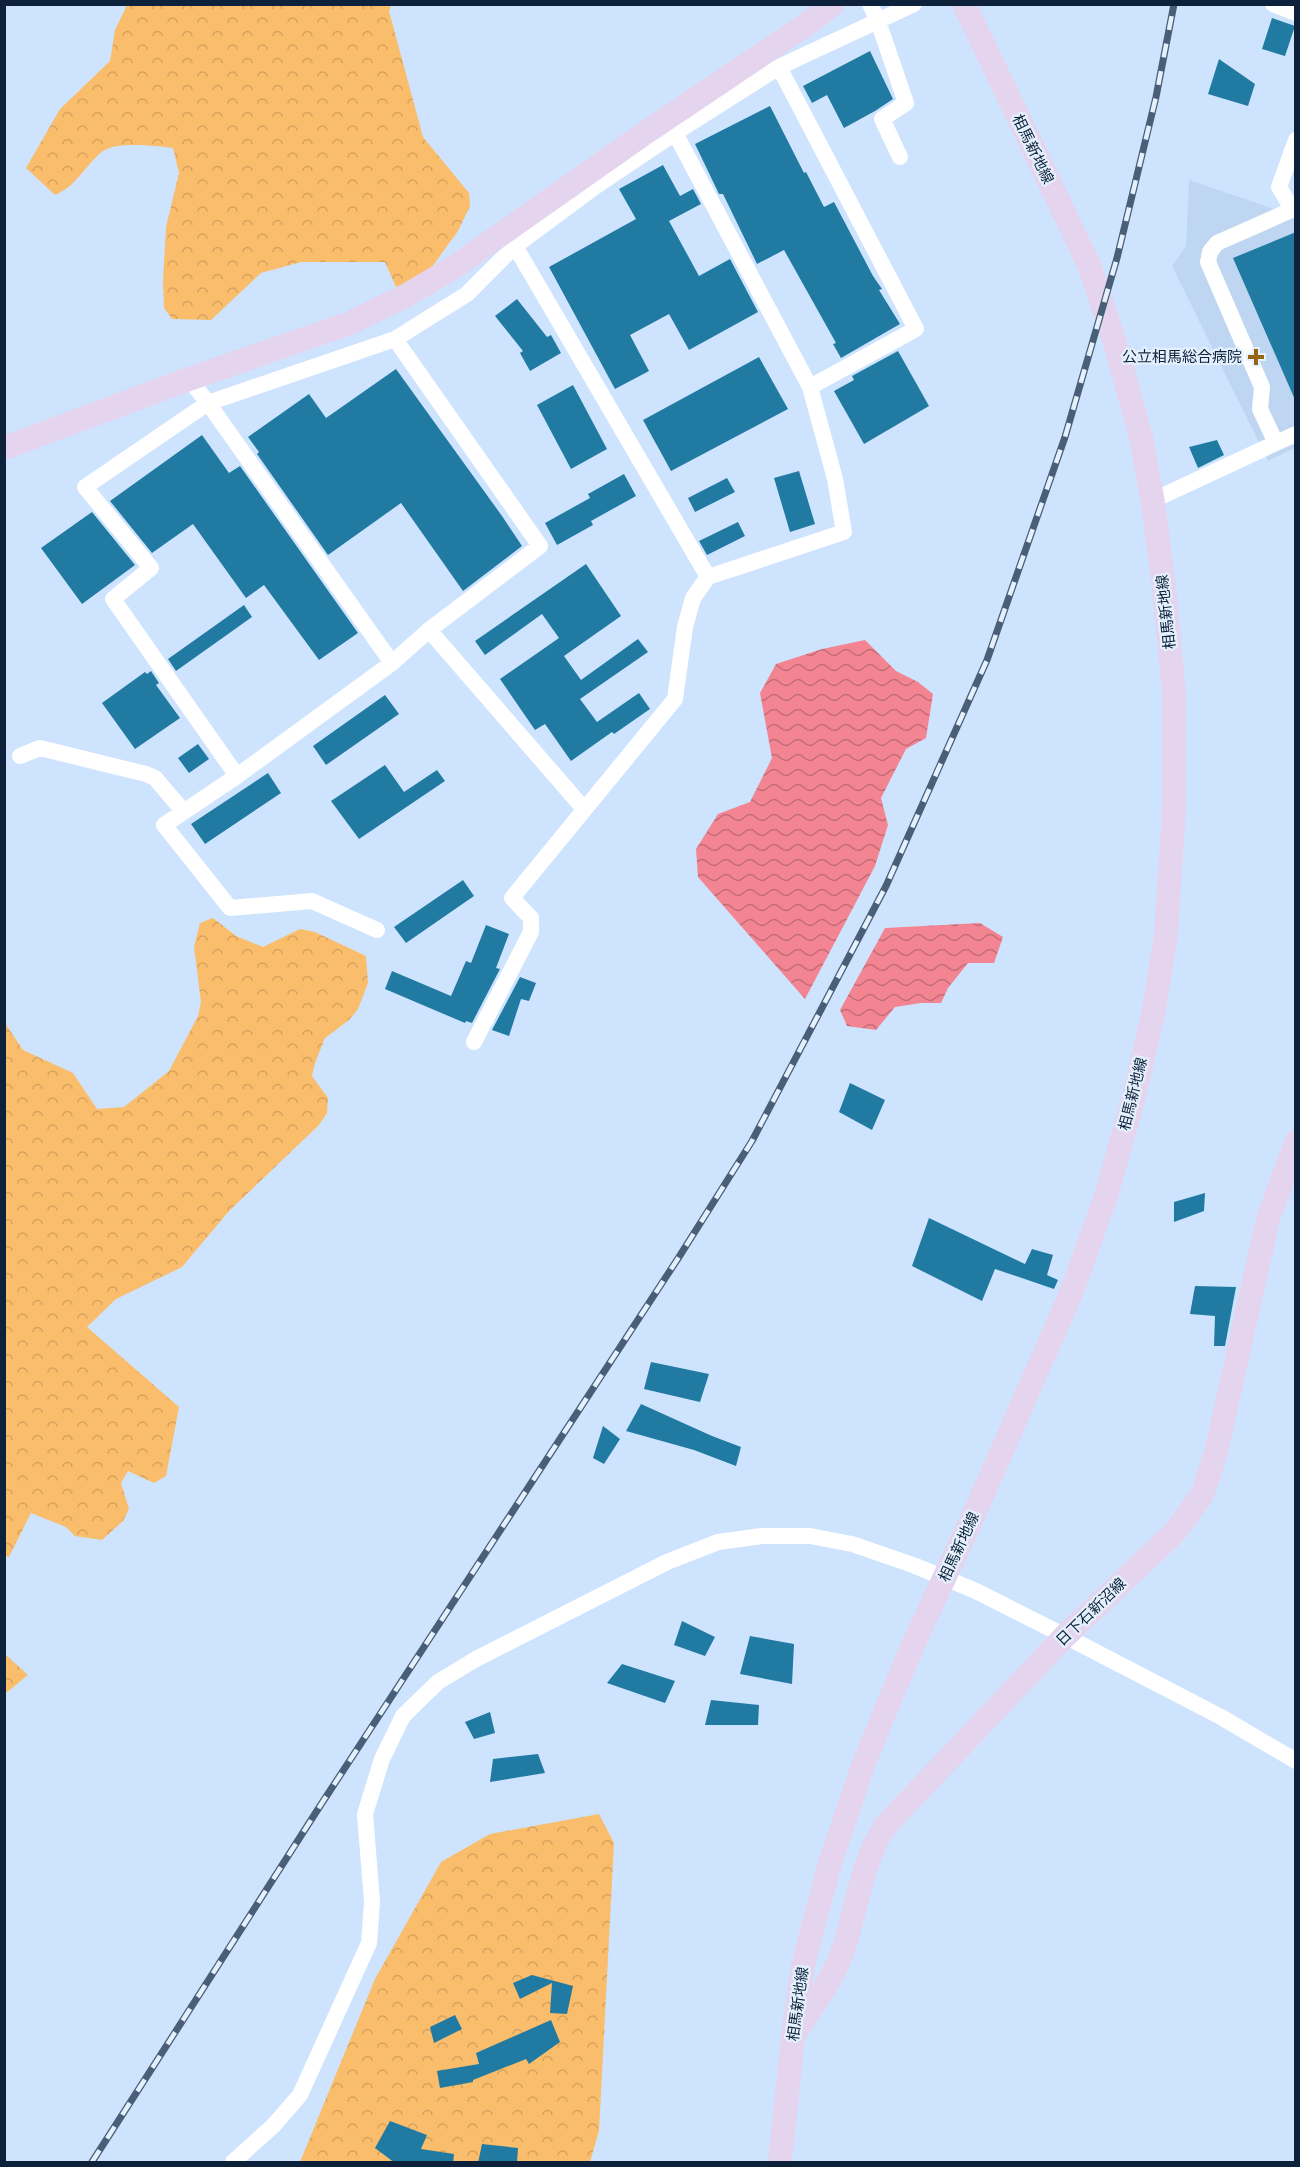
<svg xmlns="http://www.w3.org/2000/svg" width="1300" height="2167" font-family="'Asap Condensed','Noto Sans JP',sans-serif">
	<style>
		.built { fill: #bfd6f2 }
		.forest { fill: url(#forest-crowns) }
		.water { fill: url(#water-waves) }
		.building { fill: #207aa2 }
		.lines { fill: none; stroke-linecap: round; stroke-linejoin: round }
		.street { stroke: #fff; stroke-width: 16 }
		.secondary { stroke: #e5d4ee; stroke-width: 24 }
		.rail-casing { stroke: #495e77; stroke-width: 7 }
		.rail { stroke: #e5f0fd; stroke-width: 4.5; stroke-dasharray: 14; stroke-linecap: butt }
		.poi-dot { fill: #966516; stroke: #e5f0fd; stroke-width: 2 }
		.labels { text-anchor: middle; stroke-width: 4.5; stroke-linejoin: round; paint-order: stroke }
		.street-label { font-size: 15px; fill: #0d223a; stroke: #e5f0fd }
		.poi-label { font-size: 15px; fill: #0d223a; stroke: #e5f0fd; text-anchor: end }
	</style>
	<defs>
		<pattern id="forest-crowns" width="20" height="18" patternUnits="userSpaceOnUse" patternTransform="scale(1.5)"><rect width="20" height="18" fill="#fabd6b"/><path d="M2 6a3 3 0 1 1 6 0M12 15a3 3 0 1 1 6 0" fill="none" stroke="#d5a25e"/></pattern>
		<pattern id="water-waves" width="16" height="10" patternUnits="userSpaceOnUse" patternTransform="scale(1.5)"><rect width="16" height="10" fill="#f38492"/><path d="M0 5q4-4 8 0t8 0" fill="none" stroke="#c36c78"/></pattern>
	</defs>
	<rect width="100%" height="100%" fill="#cee4fe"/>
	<path class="built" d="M 1189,180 L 1274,209 L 1295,201 L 1295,448 L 1268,461 L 1172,266 L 1186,246 Z"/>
	<path class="forest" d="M 127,5 L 391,5 L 389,11 L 423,137 L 469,193 L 470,206 L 458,231 L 424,278 L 396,287 L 385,262 L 301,262 L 261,273 L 211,320 L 172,319 L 164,308 L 163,281 L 166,227 L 179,173 L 173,148 C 155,146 118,141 103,151 C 85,165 78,185 55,195 L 26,168 L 60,109 L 110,61 L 115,30 Z
		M 213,918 L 236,936 L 263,947 L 300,929 L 315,932 L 366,956 L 368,983 L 358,1009 L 349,1020 L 325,1038 L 315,1063 L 312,1076 L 328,1098 L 327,1113 L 319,1125 L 229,1211 L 182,1267 L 116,1299 L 87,1327 L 179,1407 L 166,1476 L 154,1483 L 128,1471 L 121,1483 L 129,1509 L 123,1521 L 102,1540 L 75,1536 L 66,1527 L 31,1513 L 9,1557 L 5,1556 L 5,1023 L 23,1050 L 73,1073 L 97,1109 L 124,1107 L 169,1071 L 198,1016 L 201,1002 L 194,947 L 200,923 Z
		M 5,1654 L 28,1675 L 5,1694 Z
		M 599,1814 L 614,1843 L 599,2131 L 590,2162 L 300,2162 L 375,1979 L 441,1862 L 490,1834 Z"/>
	<path class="water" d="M 865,640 L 896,671 L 918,682 L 933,694 L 926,738 L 906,749 L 881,798 L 888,825 L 875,866 L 805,999 L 698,877 L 696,849 L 718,814 L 750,802 L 772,758 L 760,693 L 776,664 L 822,649 Z
		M 980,923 L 1003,937 L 994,963 L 968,963 L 948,988 L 941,1003 L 921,1003 L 895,1007 L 876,1030 L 847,1026 L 840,1010 L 885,928 Z"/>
	<path class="building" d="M 1272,18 L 1295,26 L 1285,56 L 1262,49 Z
		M 870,51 L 893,99 L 875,111 L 844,128 L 827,95 L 812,103 L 803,86 Z
		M 1219,59 L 1255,84 L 1248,106 L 1208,94 Z
		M 770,106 L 804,173 L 806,172 L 824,207 L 834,202 L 873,276 L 882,289 L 879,290 L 900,324 L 841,358 L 833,344 L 836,343 L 784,250 L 757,264 L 723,194 L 719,194 L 695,144 Z
		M 663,165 L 680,196 L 693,189 L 701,204 L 669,221 L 699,276 L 730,259 L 758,312 L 689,350 L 669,314 L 630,335 L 649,371 L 615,389 L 549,267 L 636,219 L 619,189 Z
		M 1296,232 L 1296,402 L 1233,258 Z
		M 517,299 L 547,337 L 551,335 L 561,353 L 530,371 L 520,353 L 523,351 L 495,316 Z
		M 898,351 L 929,406 L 864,444 L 834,391 L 854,380 L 852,376 Z
		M 759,357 L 788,409 L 671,471 L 643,420 Z
		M 396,369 L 502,516 L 522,546 L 463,591 L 401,503 L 328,555 L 257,454 L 259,452 L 248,437 L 309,394 L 326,418 Z
		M 573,385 L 607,449 L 571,469 L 537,405 Z
		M 202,435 L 229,473 L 240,466 L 358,633 L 319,660 L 264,585 L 246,598 L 193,524 L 152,553 L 110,501 Z
		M 1217,440 L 1224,455 L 1198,468 L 1189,447 Z
		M 799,471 L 815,524 L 790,532 L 774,478 Z
		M 624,474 L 636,496 L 591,521 L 593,525 L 557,545 L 545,523 L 590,498 L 588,494 Z
		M 727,478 L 735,492 L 695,512 L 688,498 Z
		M 92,512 L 135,565 L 82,604 L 41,548 Z
		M 738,522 L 745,536 L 707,555 L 699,541 Z
		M 586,564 L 621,616 L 564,656 L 581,680 L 638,639 L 648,652 L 580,699 L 597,722 L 639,693 L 650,709 L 614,734 L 612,732 L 571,761 L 545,724 L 535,730 L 500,679 L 559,638 L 542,614 L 485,655 L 475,641 Z
		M 244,605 L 252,617 L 176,671 L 168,659 Z
		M 151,671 L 159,683 L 156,685 L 180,718 L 135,749 L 102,703 L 145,672 L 147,674 Z
		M 385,695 L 399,714 L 326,765 L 313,746 Z
		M 198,744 L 209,759 L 189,773 L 178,758 Z
		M 385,765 L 404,792 L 437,770 L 445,781 L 359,839 L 331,801 Z
		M 268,773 L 281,793 L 205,844 L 191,824 Z
		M 463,880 L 474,896 L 406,943 L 394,927 Z
		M 486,925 L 509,934 L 496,968 L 500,969 L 472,1023 L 466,1021 L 465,1023 L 385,989 L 392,971 L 451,996 L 466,961 L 471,963 Z
		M 520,977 L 536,983 L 529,1001 L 521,999 L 509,1036 L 492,1030 Z
		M 850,1083 L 885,1100 L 872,1130 L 839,1112 Z
		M 1205,1193 L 1204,1211 L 1174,1222 L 1174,1202 Z
		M 929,1218 L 1025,1264 L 1032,1249 L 1053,1255 L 1047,1275 L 1058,1280 L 1054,1289 L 995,1269 L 982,1301 L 912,1266 Z
		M 1195,1286 L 1236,1287 L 1225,1346 L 1214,1346 L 1215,1316 L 1190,1314 Z
		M 651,1362 L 709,1374 L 700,1402 L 644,1389 Z
		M 641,1404 L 712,1436 L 741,1447 L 736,1466 L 694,1450 L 626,1431 Z
		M 603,1426 L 620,1439 L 604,1464 L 593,1458 Z
		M 682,1621 L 715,1637 L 705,1656 L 674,1645 Z
		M 750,1636 L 794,1644 L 792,1684 L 740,1674 Z
		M 622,1664 L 675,1681 L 665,1703 L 607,1683 Z
		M 711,1700 L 759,1705 L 758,1725 L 705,1725 Z
		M 490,1712 L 495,1733 L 474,1739 L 465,1722 Z
		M 538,1754 L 545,1773 L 490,1782 L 493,1759 Z
		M 532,1975 L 573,1986 L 567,2014 L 550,2013 L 552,1983 L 520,1999 L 513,1983 Z
		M 455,2015 L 462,2029 L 434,2043 L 430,2027 Z
		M 551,2020 L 560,2042 L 529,2064 L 526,2059 L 473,2080 L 473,2082 L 440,2088 L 437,2071 L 479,2064 L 476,2053 Z
		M 390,2121 L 427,2135 L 421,2149 L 454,2154 L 453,2163 L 395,2163 L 375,2148 Z
		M 482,2144 L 518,2148 L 517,2163 L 478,2163 Z"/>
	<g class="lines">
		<path class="street" d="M 870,4 L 878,21 L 906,103 L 882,119 L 900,157
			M 1273,4 L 1296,13
			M 779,67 L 916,329 L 810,387
			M 1292,209 L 1279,187 L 1296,140
			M 515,246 L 708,577
			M 189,379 L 208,403 L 392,663
			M 1276,443 L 1296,434
			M 1153,503 L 1160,497 L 1276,443 L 1260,409 L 1262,387 L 1208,262 L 1210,252 L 1217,243 L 1296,208
			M 429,630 L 584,809
			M 20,756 L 40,748 L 146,774 L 155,778 L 184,812
			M 237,776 L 113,599 L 151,568 L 85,487 L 208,403 L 395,339 L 467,294 L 515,246 L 596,186 L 675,133 L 779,67 L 914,4
			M 377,930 L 312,901 L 230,908 L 164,825 L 237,776 L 392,663 L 429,630 L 540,546 L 395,339
			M 474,1042 L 531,932 L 531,918 L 512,898 L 675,699 L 685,627 L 693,598 L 708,577 L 844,532 L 835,479 L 810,387 L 675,133
			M 233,2162 L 273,2126 L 300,2095 L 369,1943 L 372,1902 L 365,1814 L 382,1759 L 403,1716 L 438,1682 L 476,1659 L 667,1562 L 718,1542 L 762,1536 L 810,1536 L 852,1544 L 913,1565 L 976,1591 L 1065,1636 L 1221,1717 L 1296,1761"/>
		<path class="secondary" d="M 4,448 L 189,379 L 350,323 L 407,295 L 456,266 L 645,133 L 807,24 L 833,4
			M 796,2031 C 812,2007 830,1983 841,1956 C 857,1913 860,1863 886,1825 L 1065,1636 L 1175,1532 L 1202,1495 L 1216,1452 L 1268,1219 L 1296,1142
			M 780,2162 L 793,2036 L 803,1965 L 830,1863 L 865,1760 L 912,1647 L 975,1512 L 1072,1291 L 1106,1196 L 1133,1100 L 1154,1010 L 1166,934 L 1174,809 L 1174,693 L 1165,596 L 1153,503 L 1141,437 L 1115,343 L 1090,267 L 964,4"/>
		<g class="rail-casing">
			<path id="rail" d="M 92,2162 L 320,1806 L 679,1257 L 752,1141 L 886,886 L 987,660 L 1065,437 L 1117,258 L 1156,97 L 1174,4"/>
		</g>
		<use href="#rail" class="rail"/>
	</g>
	<path class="poi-dot" d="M1253 348h6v6h6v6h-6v6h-6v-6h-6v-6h6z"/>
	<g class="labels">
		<g class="street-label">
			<text transform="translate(1033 149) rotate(64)" y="5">相馬新地線</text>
			<text transform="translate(1166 612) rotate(-96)" y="5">相馬新地線</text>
			<text transform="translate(1133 1094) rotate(-76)" y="5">相馬新地線</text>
			<text transform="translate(959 1547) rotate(-65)" y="5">相馬新地線</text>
			<text transform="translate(1091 1612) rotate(-44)" y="5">日下石新沼線</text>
			<text transform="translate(798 2004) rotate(-82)" y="5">相馬新地線</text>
		</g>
		<g class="poi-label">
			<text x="1242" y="362">公立相馬総合病院</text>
		</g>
	</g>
	<rect width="1300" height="2167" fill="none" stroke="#0d223a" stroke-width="12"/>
</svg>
